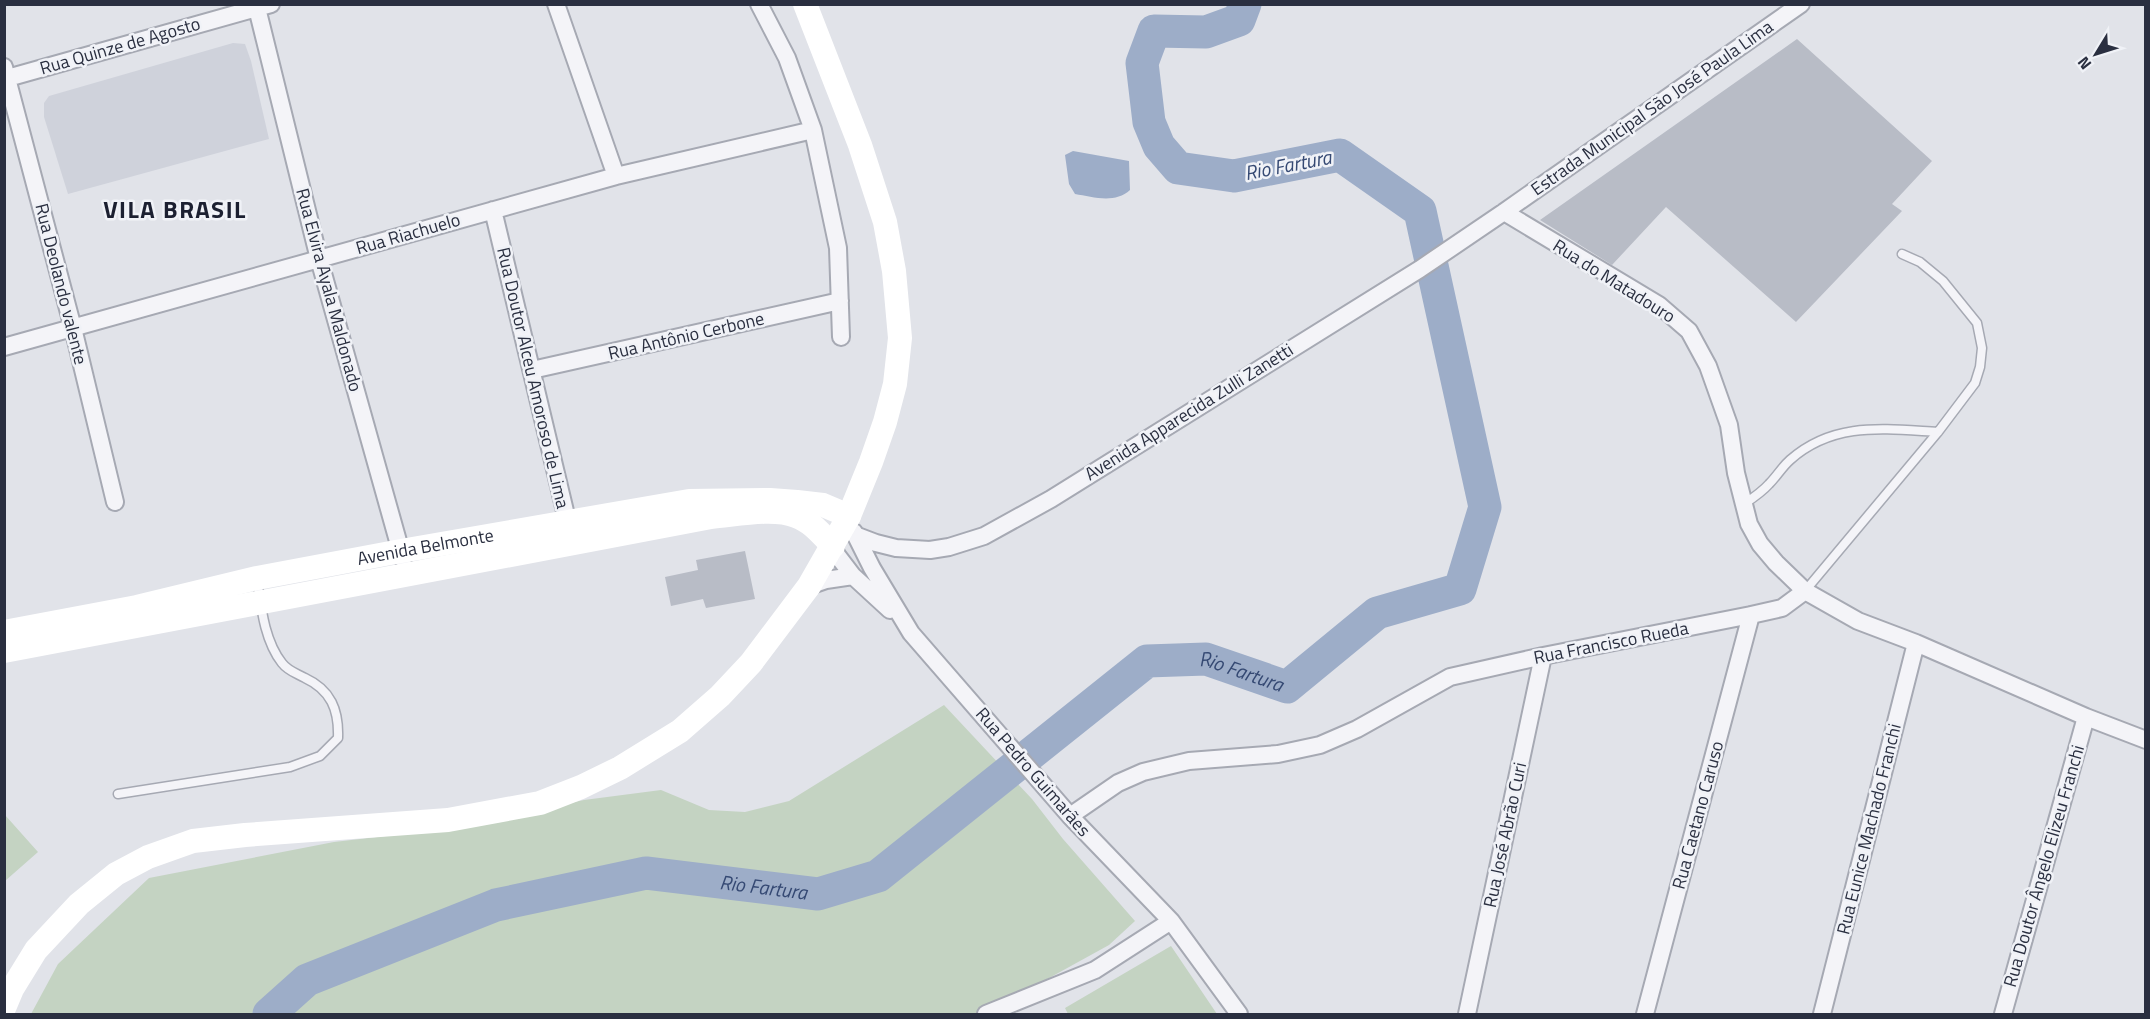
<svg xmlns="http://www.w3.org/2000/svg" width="2150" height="1019" font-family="'Titillium Web',sans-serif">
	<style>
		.built { fill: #cfd2db }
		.green { fill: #c4d3c2 }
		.water { fill: #9dadc8 }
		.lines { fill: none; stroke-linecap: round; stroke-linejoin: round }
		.river { stroke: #9dadc8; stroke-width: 33 }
		.building { fill: #b8bcc6 }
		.lane-casing { stroke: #a6a9b3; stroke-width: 11 }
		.street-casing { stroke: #a6a9b3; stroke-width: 20 }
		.lane { stroke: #f4f4f8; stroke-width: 8 }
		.street { stroke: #f4f4f8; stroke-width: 16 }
		.secondary { stroke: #fff; stroke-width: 24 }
		.labels { text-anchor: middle; stroke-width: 5; stroke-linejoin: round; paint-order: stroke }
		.street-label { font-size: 18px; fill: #2a2f40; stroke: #f0f2f7 }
		.water-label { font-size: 20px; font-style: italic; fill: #354973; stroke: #f0f2f7 }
		.district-label { font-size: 24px; font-weight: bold; letter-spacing: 1.5px; fill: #1c2031; stroke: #f0f2f7 }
	</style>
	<rect width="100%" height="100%" fill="#e1e3e9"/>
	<path class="built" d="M 233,43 L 245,44 L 251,61 L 269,139 L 68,194 L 44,117 L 44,103 L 49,96 Z"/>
	<path class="green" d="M 944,705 L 1032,799 L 1063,839 L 1135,921 L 1109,945 L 984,1014 L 31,1014 L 58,964 L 149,878 L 334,842 L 447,829 L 584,800 L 661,790 L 709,810 L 745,812 L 789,801 Z
		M 5,815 L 38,852 L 5,881 L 4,881 Z
		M 1171,946 L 1217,1014 L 1068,1014 L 1065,1008 Z"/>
	<path class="water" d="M 1073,151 L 1129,161 L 1130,190 C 1115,204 1093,197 1075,194 L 1069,184 L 1065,155 Z"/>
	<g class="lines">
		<path class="river" id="s1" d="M 269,1014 L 307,980 L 496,905 L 646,873 L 818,894 L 878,876 L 1147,661 L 1206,659 L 1287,687 L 1377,613 L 1460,589 L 1485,507 L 1420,211 L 1340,155 L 1234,176 L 1178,168 L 1159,146 L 1149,122 L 1142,63 L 1154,31 L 1206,32 L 1239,20 L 1245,4"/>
	</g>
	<path class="building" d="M 1797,39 L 1932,161 L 1892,204 L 1902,211 L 1796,322 L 1666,207 L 1612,265 L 1540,220 Z
		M 745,551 L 755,599 L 706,608 L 703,599 L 671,606 L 665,577 L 698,570 L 696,560 Z"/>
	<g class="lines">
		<g class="lane-casing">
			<path id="lane" d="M 1744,504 C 1753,498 1762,492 1769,484 C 1777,476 1782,467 1790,460 C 1834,421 1885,429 1938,432
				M 1805,591 L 1938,432 L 1975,383 L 1980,367 L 1982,348 L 1977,323 L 1943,281 L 1920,262 L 1902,254
				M 118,794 L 290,767 L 320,756 L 338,738 C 339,710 331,690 305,678 C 296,673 288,671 282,663 C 264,640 261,606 257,579"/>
		</g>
		<g class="street-casing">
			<path id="street" d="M 256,4 L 319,259 L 403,559
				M 556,4 L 616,176
				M 759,4 L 787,58 L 813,130 L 838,248 L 841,337
				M 4,67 L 73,328 L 115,502
				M 4,79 L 271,4
				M 493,210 L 570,532
				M 1504,212 L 1659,305 L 1689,331 L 1708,366 L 1729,425 L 1736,473 L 1749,524 L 1760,544 L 1776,563 L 1805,591
				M 4,347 L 616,176 L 813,130
				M 532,370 L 840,301
				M 854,532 L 872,568 L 911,633 L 1070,816 L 1171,921 L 1239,1014
				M 855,535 L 876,543 L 896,548 L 930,550 L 949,547 L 984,536 L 1051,499 L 1420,269 L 1504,212 L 1801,4
				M 833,546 L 837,555 L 853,576
				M 809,586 L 826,580 L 853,576 L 890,610
				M 1070,816 L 1118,783 L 1143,772 L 1189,761 L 1278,754 L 1320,745 L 1357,729 L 1450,677 L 1543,656 L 1751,615 L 1782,608 L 1805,591 L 1858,621 L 1916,643 L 2086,717 L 2146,740
				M 986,1014 L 1095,970 L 1171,921
				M 1467,1014 L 1543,656
				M 1645,1014 L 1751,615
				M 1822,1014 L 1916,643
				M 2003,1014 L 2086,717"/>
		</g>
		<use href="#lane" class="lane"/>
		<use href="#street" class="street"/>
		<g class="secondary">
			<path id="s2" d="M 4,632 L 137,607 L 257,578 L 401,551 L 689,501 L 770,500 L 797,502 L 823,505 L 849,516"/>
			<path d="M 4,651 L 711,517 C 736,515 773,507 796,516 C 811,521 822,535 833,546"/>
			<path d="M 4,1008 L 12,989 L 36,950 L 79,904 L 116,874 L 148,857 L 193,841 L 245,835 L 448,820 L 540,803 L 581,787 L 620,768 L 680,731 L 720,696 L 751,663 L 809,586 L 849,516 L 871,462 L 885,422 L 895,384 L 900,338 L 894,271 L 885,222 L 860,145 L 805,4"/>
		</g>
	</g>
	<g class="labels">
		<g class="street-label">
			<text transform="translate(120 46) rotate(-16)" y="6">Rua Quinze de Agosto</text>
			<text transform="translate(1652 108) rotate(-35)" y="6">Estrada Municipal São José Paula Lima</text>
			<text transform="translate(408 234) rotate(-16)" y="6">Rua Riachuelo</text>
			<text transform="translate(1614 281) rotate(32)" y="6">Rua do Matadouro</text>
			<text transform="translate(61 284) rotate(76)" y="6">Rua Deolando valente</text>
			<text transform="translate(329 290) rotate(75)" y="6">Rua Elvira Ayala Maldonado</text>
			<text transform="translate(686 336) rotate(-13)" y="6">Rua Antônio Cerbone</text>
			<text transform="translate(533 378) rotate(77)" y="6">Rua Doutor Alceu Amoroso de Lima</text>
			<text transform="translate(1189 412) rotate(-32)" y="6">Avenida Apparecida Zulli Zanetti</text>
			<text dy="6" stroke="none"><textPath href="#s2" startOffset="430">Avenida Belmonte</textPath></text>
			<text transform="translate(1611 643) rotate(-11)" y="6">Rua Francisco Rueda</text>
			<text transform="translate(1033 772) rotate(49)" y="6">Rua Pedro Guimarães</text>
			<text transform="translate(1698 815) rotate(-75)" y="6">Rua Caetano Caruso</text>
			<text transform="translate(1869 829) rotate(-76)" y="6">Rua Eunice Machado Franchi</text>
			<text transform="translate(1505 835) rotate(-78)" y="6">Rua José Abrão Curi</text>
			<text transform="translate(2044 866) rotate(-74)" y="6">Rua Doutor Ângelo Elizeu Franchi</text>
		</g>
		<g class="water-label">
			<text transform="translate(1288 165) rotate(-11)" y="7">Rio Fartura</text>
			<text dy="7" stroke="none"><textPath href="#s1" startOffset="1084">Rio Fartura</textPath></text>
			<text dy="7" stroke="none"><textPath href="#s1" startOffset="526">Rio Fartura</textPath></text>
		</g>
		<g class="district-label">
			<text x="175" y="218">VILA BRASIL</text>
		</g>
	</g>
	<rect width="2150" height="1019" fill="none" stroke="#2a2f40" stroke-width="12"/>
	<g transform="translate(2096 54) rotate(232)" stroke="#f0f2f7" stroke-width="4.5" paint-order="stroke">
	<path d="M0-4.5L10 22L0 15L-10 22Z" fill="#2a2f40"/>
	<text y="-9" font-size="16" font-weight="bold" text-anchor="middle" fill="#2a2f40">N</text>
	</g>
</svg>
